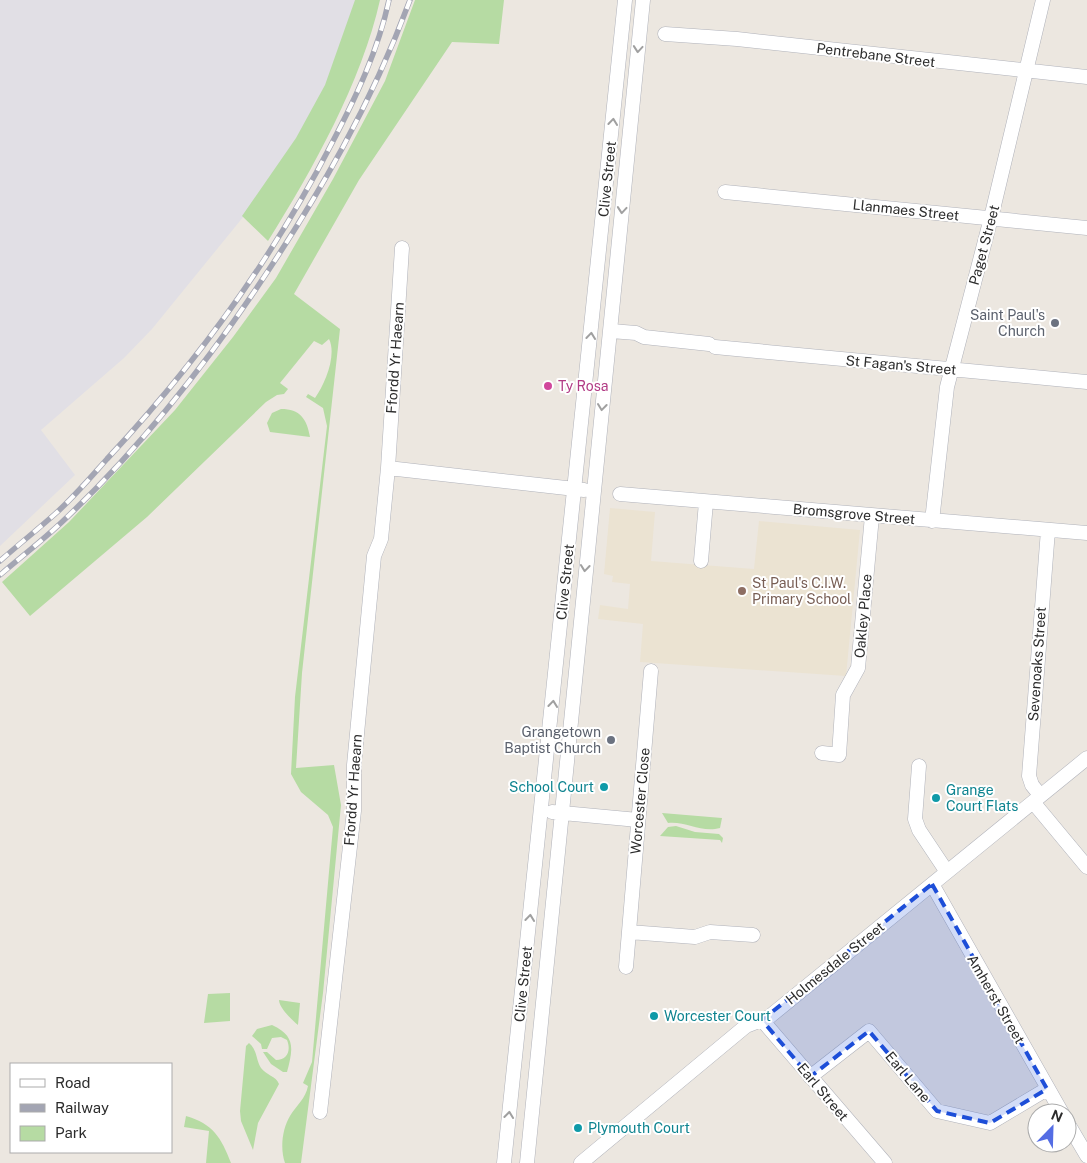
<svg xmlns="http://www.w3.org/2000/svg" width="1087" height="1163" font-family="'Public Sans',sans-serif">
	<style>
		.industrial { fill: #e1dfe5 }
		.education { fill: #ebe3d2 }
		.green { fill: #b6dba3 }
		.lines { fill: none; stroke-linecap: round; stroke-linejoin: round }
		.minor-casing { stroke: #b0b2ba; stroke-width: 15 }
		.minor { stroke: #fff; stroke-width: 14 }
		.rail-casing { stroke: #a3a5b3; stroke-width: 5.5 }
		.rail { stroke: #fff; stroke-width: 4; stroke-dasharray: 11; stroke-linecap: butt }
		.oneway { stroke: #a0a0a0 }
		.marked { fill: #1d4ed8; fill-opacity: 0.2; stroke: #1d4ed8; stroke-width: 4; stroke-dasharray: 10 6; stroke-linejoin: round }
		.worship-dot { fill: #6b7280; stroke: #fff; stroke-width: 2 }
		.hotel-dot { fill: #d1479c; stroke: #fff; stroke-width: 2 }
		.education-dot { fill: #8d6e63; stroke: #fff; stroke-width: 2 }
		.culture-dot { fill: #0f9aa8; stroke: #fff; stroke-width: 2 }
		.labels { text-anchor: middle; stroke-width: 4; stroke-linejoin: round; paint-order: stroke }
		.street-label { font-size: 14px; fill: #2c2c2c; stroke: #fff }
		.worship-label { font-size: 14px; fill: #5b616d; stroke: #fff; text-anchor: end }
		.hotel-label { font-size: 14px; fill: #b23c85; stroke: #fff; text-anchor: start }
		.education-label { font-size: 14px; fill: #785e54; stroke: #fff; text-anchor: start }
		.culture-label { font-size: 14px; fill: #0d838f; stroke: #fff; text-anchor: start }
	</style>
	<rect width="100%" height="100%" fill="#ece7e0"/>
	<path class="industrial" d="M 0,0 L 359,0 L 332,80 L 270,184 L 152,329 L 124,358 L 41,430 L 75,475 L 0,546 Z"/>
	<path class="education" d="M 610,508 L 655,512 L 651,561 L 754,569 L 759,521 L 860,530 L 846,676 L 640,662 L 643,624 L 598,619 L 600,605 L 628,609 L 630,584 L 612,582 L 613,576 L 604,574 Z"/>
	<path class="green" d="M 355,0 L 380,0 C 362,81 312,171 268,241 L 242,216 L 296,138 L 325,85 Z
		M 415,0 L 504,0 L 499,44 L 452,42 L 359,180 L 294,294 L 340,329 L 302,673 L 296,768 L 334,765 L 341,805 L 323,993 L 301,1163 L 285,1163 C 280,1149 282,1129 290,1116 C 296,1106 306,1098 308,1086 L 303,1083 L 312,1062 L 333,827 L 328,815 L 301,792 L 291,774 L 295,697 L 327,426 L 323,408 L 306,397 L 308,394 L 315,398 C 325,384 337,355 329,339 L 322,345 L 314,341 L 280,383 L 288,389 L 284,394 L 277,395 L 266,402 L 147,517 L 30,616 L 2,582 L 69,522 L 175,410 L 233,337 L 276,278 L 333,179 L 385,81 Z
		M 281,409 C 300,409 307,419 310,437 L 270,432 L 267,423 L 272,413 Z
		M 662,813 L 722,818 L 720,828 C 701,833 686,821 668,823 Z
		M 676,826 L 695,832 L 719,834 L 723,838 L 722,843 L 720,840 L 660,836 L 668,827 Z
		M 230,993 L 230,1021 L 204,1023 L 208,994 Z
		M 279,1000 L 300,1003 L 298,1025 C 293,1021 279,1008 279,1000 Z
		M 272,1025 C 296,1036 293,1049 287,1072 L 283,1072 L 271,1064 L 263,1052 L 267,1052 L 276,1060 C 288,1060 291,1050 287,1040 L 281,1037 L 272,1038 L 267,1049 L 262,1049 L 261,1044 L 252,1036 L 257,1029 Z
		M 249,1043 C 257,1049 256,1060 261,1068 C 266,1075 276,1076 279,1084 L 258,1123 L 253,1150 L 241,1121 L 240,1111 L 246,1046 Z
		M 186,1116 C 213,1124 221,1137 231,1163 L 206,1163 L 209,1131 L 184,1127 Z"/>
	<g class="lines">
		<g class="minor-casing">
			<path id="minor" d="M 665,34 L 737,39 L 1087,77
				M 725,192 L 1087,228
				M 402,248 L 388,468 L 584,490
				M 611,331 L 636,333 L 644,337 L 709,344
				M 715,347 L 1087,382
				M 620,494 L 1087,533
				M 932,521 L 947,387 L 991,218 L 1043,0
				M 701,561 L 706,502
				M 822,753 L 839,755 L 843,695 L 858,668 L 872,516
				M 919,766 L 915,819 L 919,830 L 947,872
				M 1040,795 L 1032,785 L 1029,776 L 1048,530
				M 1033,802 L 1087,867
				M 552,812 L 638,820
				M 932,884 L 1062,1113
				M 629,932 L 695,937 L 710,932 L 753,935
				M 626,967 L 651,671
				M 762,1020 L 885,1163
				M 810,1077 L 869,1031 L 937,1111 L 990,1123 L 1047,1089
				M 320,1112 L 354,811 L 354,765 L 374,556 L 381,539 L 388,468
				M 1067,1122 L 1087,1156
				M 504,1163 L 625,0
				M 527,1163 L 643,0
				M 581,1163 L 746,1026 L 769,1017 L 1087,758"/>
		</g>
		<use href="#minor" class="minor"/>
		<g class="rail-casing">
			<path id="rail" d="M 0,561 C 18,545 37,530 55,514 C 73,498 90,478 107,459 C 195,365 273,258 332,143 C 356,97 378,51 389,0
				M 0,575 C 21,557 43,540 63,521 C 136,452 200,372 256,289 C 318,197 371,105 410,0"/>
		</g>
		<use href="#rail" class="rail"/>
	</g>
	<defs><path id="oneway-chevron" d="M-2-3.5L2.5 0L-2 3.5" fill="none" stroke-width="1.6" stroke-linecap="round" stroke-linejoin="round" transform="scale(1.25)"/></defs>
	<g class="oneway">
		<use href="#oneway-chevron" transform="translate(638 49) rotate(95)"/>
		<use href="#oneway-chevron" transform="translate(613 122) rotate(-84)"/>
		<use href="#oneway-chevron" transform="translate(622 210) rotate(95)"/>
		<use href="#oneway-chevron" transform="translate(591 336) rotate(-84)"/>
		<use href="#oneway-chevron" transform="translate(602 407) rotate(97)"/>
		<use href="#oneway-chevron" transform="translate(585 568) rotate(96)"/>
		<use href="#oneway-chevron" transform="translate(553 704) rotate(-84)"/>
		<use href="#oneway-chevron" transform="translate(530 918) rotate(-84)"/>
		<use href="#oneway-chevron" transform="translate(509 1115) rotate(-84)"/>
	</g>
	<path class="marked" d="M 932,884 L 1047,1089 L 990,1123 L 937,1111 L 869,1031 L 810,1077 L 762,1020 Z"/>
	<g class="worship-dot">
		<circle cx="1055" cy="323" r="5"/>
		<circle cx="611" cy="740" r="5"/>
	</g>
	<circle class="hotel-dot" cx="548" cy="386" r="5"/>
	<circle class="education-dot" cx="742" cy="591" r="5"/>
	<g class="culture-dot">
		<circle cx="604" cy="787" r="5"/>
		<circle cx="936" cy="798" r="5"/>
		<circle cx="654" cy="1016" r="5"/>
		<circle cx="578" cy="1128" r="5"/>
	</g>
	<g class="labels">
		<g class="street-label">
			<text transform="translate(876 55) rotate(7)" y="5">Pentrebane Street</text>
			<text transform="translate(607 179) rotate(-84)" y="5">Clive Street</text>
			<text transform="translate(906 210) rotate(6)" y="5">Llanmaes Street</text>
			<text transform="translate(984 245) rotate(-75)" y="5">Paget Street</text>
			<text transform="translate(395 358) rotate(-86)" y="5">Ffordd Yr Haearn</text>
			<text transform="translate(901 365) rotate(5)" y="5">St Fagan's Street</text>
			<text transform="translate(854 514) rotate(5)" y="5">Bromsgrove Street</text>
			<text transform="translate(565 582) rotate(-84)" y="5">Clive Street</text>
			<text transform="translate(863 616) rotate(-85)" y="5">Oakley Place</text>
			<text transform="translate(1037 664) rotate(-86)" y="5">Sevenoaks Street</text>
			<text transform="translate(353 790) rotate(-86)" y="5">Ffordd Yr Haearn</text>
			<text transform="translate(640 801) rotate(-85)" y="5">Worcester Close</text>
			<text transform="translate(835 963) rotate(-39)" y="5">Holmesdale Street</text>
			<text transform="translate(523 984) rotate(-84)" y="5">Clive Street</text>
			<text transform="translate(996 999) rotate(60)" y="5">Amherst Street</text>
			<text transform="translate(908 1077) rotate(50)" y="5">Earl Lane</text>
			<text transform="translate(823 1092) rotate(50)" y="5">Earl Street</text>
		</g>
		<g class="worship-label">
			<text x="1045" y="320">Saint Paul's<tspan x="1045" dy="16">Church</tspan></text>
			<text x="601" y="737">Grangetown<tspan x="601" dy="16">Baptist Church</tspan></text>
		</g>
		<g class="hotel-label">
			<text x="558" y="391">Ty Rosa</text>
		</g>
		<g class="education-label">
			<text x="752" y="588">St Paul's C.I.W.<tspan x="752" dy="16">Primary School</tspan></text>
		</g>
		<g class="culture-label">
			<text x="594" y="792" text-anchor="end">School Court</text>
			<text x="946" y="795">Grange<tspan x="946" dy="16">Court Flats</tspan></text>
			<text x="664" y="1021">Worcester Court</text>
			<text x="588" y="1133">Plymouth Court</text>
		</g>
	</g>
	<rect x="10" y="1063" width="162" height="90" fill="#ffffff" stroke="#ababab"/>
	<rect x="20" y="1079" width="25" height="8" fill="#ffffff" stroke="#ababab"/>
	<text x="55" y="1088" font-size="15" fill="#2c2c2c">Road</text>
	<rect x="20" y="1104" width="25" height="8" fill="#a3a5b3" stroke="#ababab"/>
	<text x="55" y="1113" font-size="15" fill="#2c2c2c">Railway</text>
	<rect x="20" y="1126" width="25" height="15" fill="#b6dba3" stroke="#ababab"/>
	<text x="55" y="1138" font-size="15" fill="#2c2c2c">Park</text>
	<g transform="translate(1052 1128) rotate(23)"><circle r="24" fill="#ffffff" stroke="#ababab"/>
	<path d="M0-4L9 19L0 12L-9 19Z" fill="#546de4"/>
	<text y="-8" font-size="14" font-weight="bold" text-anchor="middle" fill="#2c2c2c">N</text>
	</g>
</svg>
